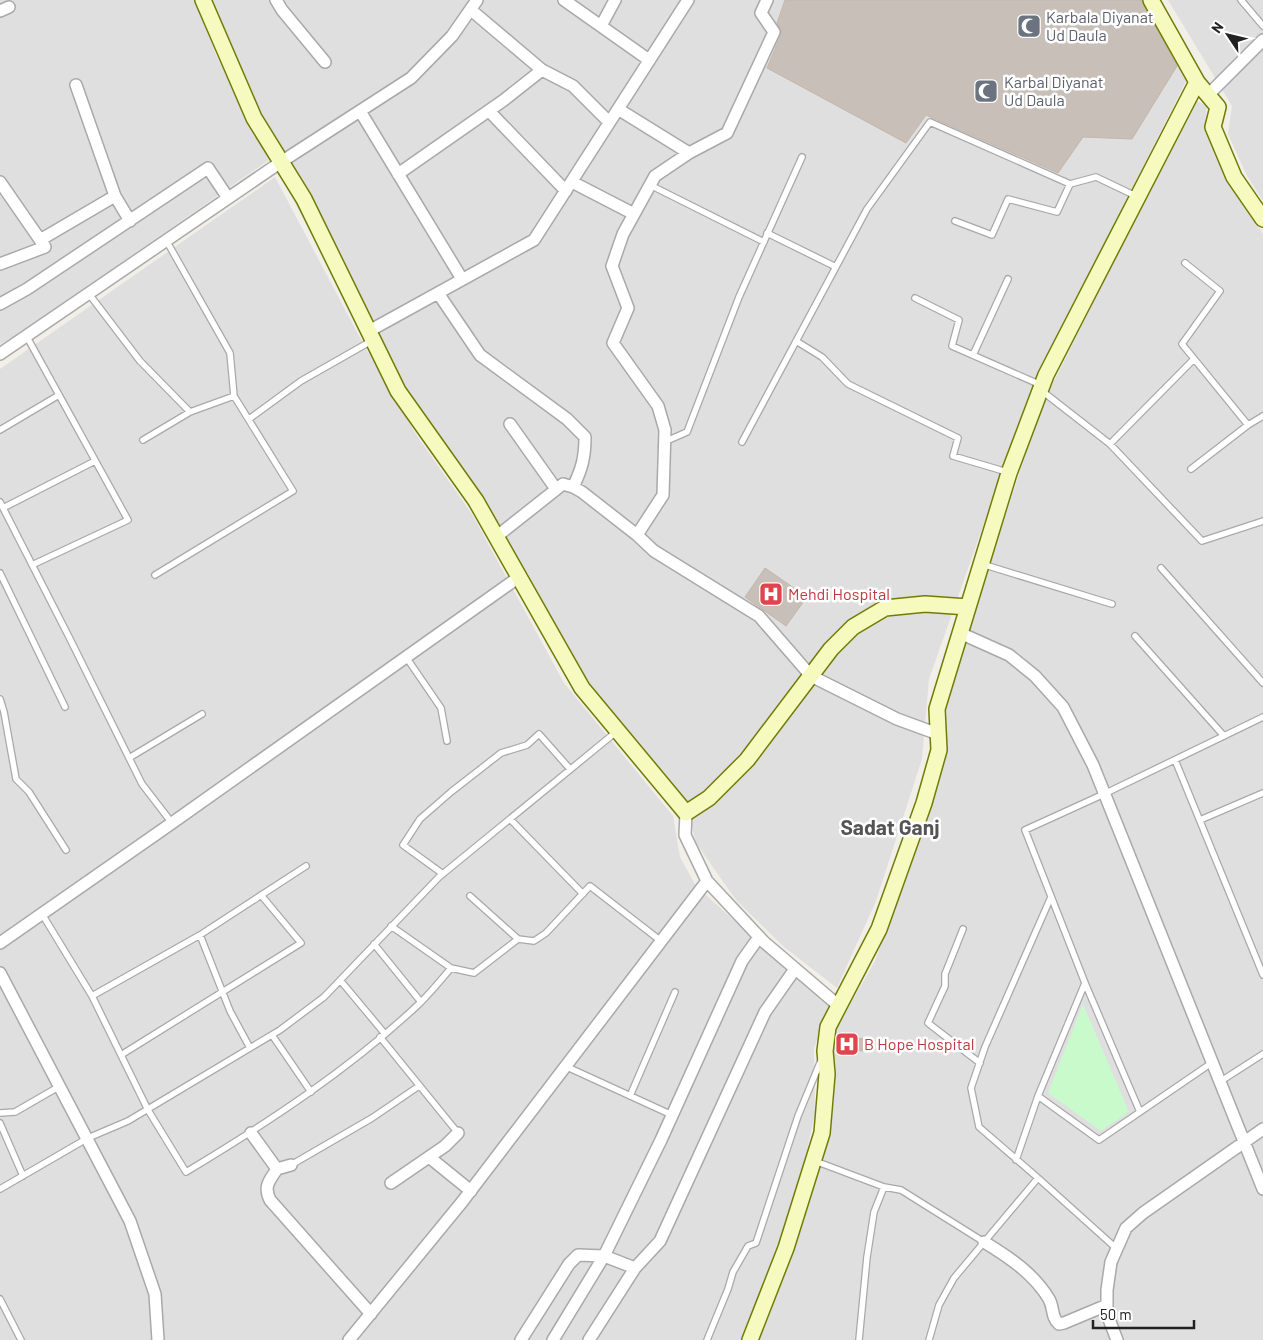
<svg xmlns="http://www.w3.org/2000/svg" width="1263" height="1340" font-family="Barlow,sans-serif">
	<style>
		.residential { fill: #e0dfdf }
		.park { fill: #c8facc }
		.building { fill: #c7bfb8; stroke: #c4b6ab }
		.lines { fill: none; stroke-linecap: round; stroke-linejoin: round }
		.lane-casing { stroke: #a9a9a9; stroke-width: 8 }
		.street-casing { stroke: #a9a9a9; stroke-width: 14 }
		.secondary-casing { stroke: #707d05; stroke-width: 18 }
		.lane { stroke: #fff; stroke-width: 5.5 }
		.street { stroke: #fff; stroke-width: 11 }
		.secondary { stroke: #f7fabf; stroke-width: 15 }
		.labels { text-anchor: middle; stroke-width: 5; stroke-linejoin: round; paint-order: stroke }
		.worship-label { font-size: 16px; fill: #5b616d; stroke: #fff; text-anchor: start }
		.health-label { font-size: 16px; fill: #be3a42; stroke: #fff; text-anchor: start }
		.district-label { font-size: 21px; font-weight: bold; fill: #555; stroke: #fff }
	</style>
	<rect width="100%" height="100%" fill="#f2efe9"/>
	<path class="residential" d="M 0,0 L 195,0 L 216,55 L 269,160 L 14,337 L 0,344 Z
		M 199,0 L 1145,0 L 1187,79 L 1031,390 L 929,679 L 922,759 L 876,901 L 837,988 L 784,947 L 736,900 L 696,843 L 685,800 L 612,716 L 576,664 L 529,578 L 453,474 L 332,274 L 281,176 Z
		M 1168,0 L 1263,0 L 1263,201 L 1247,176 L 1228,134 L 1232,106 Z
		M 1195,100 L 1207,106 L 1205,122 L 1215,156 L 1263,234 L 1263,1340 L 758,1340 L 791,1259 L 824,1146 L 834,1101 L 834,1033 L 875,961 L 946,757 L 942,713 L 1040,409 Z
		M 275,177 L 359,336 L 417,436 L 472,514 L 564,683 L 673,816 L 680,857 L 696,886 L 830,1007 L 814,1048 L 815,1113 L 803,1169 L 767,1277 L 742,1340 L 0,1340 L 0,369 Z"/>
	<path class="park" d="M 1083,1004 L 1129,1112 L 1101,1131 L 1048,1093 Z"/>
	<path class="building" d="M 785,0 L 1141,0 L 1177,66 L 1132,139 L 1083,137 L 1058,173 L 926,115 L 906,143 L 767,68 L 781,35 L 781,31 L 777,23 Z
		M 765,568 L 807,597 L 786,626 L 745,597 Z
		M 838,1036 L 865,1039 L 864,1051 L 836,1048 Z"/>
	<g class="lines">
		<g class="lane-casing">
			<path id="lane" d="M 1241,0 L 1263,26
				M 650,185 L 764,242
				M 955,221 L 992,235 L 1008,199 L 1057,212 L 1070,184
				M 767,233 L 836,267
				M 1185,263 L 1220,291 L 1182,344 L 1248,425
				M 89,294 L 140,361 L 190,412
				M 915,298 L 959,320 L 952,346 L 1041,385
				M 27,337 L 128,520 L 32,565
				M 796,341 L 822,357 L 848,384 L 958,438 L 953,456 L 1007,472
				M 973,355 L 1008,279
				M 1042,391 L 1110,444 L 1202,541 L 1263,521
				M 249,419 L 301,381 L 373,340
				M 0,430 L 59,395
				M 143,440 L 190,412 L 234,396
				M 664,442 L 687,432 L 739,297 L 802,157
				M 742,442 L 867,209 L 930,122 L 1070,184 L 1096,177 L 1138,197
				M 1110,444 L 1194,359
				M 1191,469 L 1248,425 L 1263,416
				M 0,502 L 69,637 L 142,784 L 172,823
				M 3,508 L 95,461
				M 982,564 L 1112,604
				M 1161,568 L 1263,683
				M 0,573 L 65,707
				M 155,575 L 293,491 L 234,396 L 230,353 L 166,240
				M 1135,636 L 1224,736
				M 406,657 L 441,708 L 447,741
				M 0,699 L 4,712 L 16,779 L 29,792 L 66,850
				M 129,758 L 202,714
				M 1175,760 L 1263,975
				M 510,819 L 583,894
				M 1200,820 L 1263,793
				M 443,874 L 403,845 L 420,819 L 451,792 L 501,753 L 527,745 L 539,734 L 570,769
				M 470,896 L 518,939
				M 42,914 L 92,996 L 148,1110 L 186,1172 C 269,1122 350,1069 420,1003 C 431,992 441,980 451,968
				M 391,926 L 451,968 L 474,973 L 518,939 L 534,941 L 546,933 L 590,886 L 661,941
				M 963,929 L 945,974 L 945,986 L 928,1023 L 980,1063
				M 200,935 L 230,1011 L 250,1048
				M 374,944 L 421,1002
				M 340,980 L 385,1034
				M 92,996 L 200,935 L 306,866
				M 272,1035 L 311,1092
				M 380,1037 L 458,1133
				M 121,1055 L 301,943 L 261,895
				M 565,1066 L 672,1115
				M 1221,1081 L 1263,1054
				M 630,1096 L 675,992
				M 1038,1096 L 1099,1140 L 1213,1062
				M 1140,1112 L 1085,983 L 1025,830 L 1104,794 L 1263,717
				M 0,1113 L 15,1112 L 60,1086
				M 0,1123 L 23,1176
				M 1016,1160 L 1038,1096 L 1085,983
				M 815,1161 L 884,1187 L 901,1190 L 984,1242
				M 291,1165 L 372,1118 L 419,1086
				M 1038,1178 L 1117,1249
				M 0,1189 L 88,1138 L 128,1121 L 280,1030 L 324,997 L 439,877 L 616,732
				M 0,1299 L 21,1340
				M 707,1340 L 728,1289 L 733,1272 L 748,1246 L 756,1243 L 798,1116 L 822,1058
				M 859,1340 L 867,1257 L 874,1212 L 884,1187
				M 929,1340 L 939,1305 L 954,1278 L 1038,1178 L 979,1127 L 971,1088 L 985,1047 L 1051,897"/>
		</g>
		<g class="street-casing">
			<path id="street" d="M 276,0 L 282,10 L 325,62
				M 564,0 L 649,60
				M 471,10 L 542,70 L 573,86 L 609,122
				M 0,11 L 9,7
				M 601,26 L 615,0
				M 76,85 L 115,196 L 130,221
				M 1208,95 L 1263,40
				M 618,109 L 689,153
				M 360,111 L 462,279
				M 489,111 L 566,191
				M 398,174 L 504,100 L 542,70
				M 0,182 L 45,247 L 0,264
				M 572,182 L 634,214
				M 40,240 L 115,196
				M 438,293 L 480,355 L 567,419 L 585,437 C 585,457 582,469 573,487
				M 0,304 L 27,289 L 208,168 L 228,198
				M 369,331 L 534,240 L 688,0
				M 0,354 L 281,162 L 411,78 L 452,36 L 477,0
				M 510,424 L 556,489
				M 637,535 L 663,495 L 665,430 L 658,406 L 613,343 L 628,308 L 612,266 L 623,234 L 655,176 L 689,153 L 727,133 L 774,32 L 761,13 L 767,0
				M 496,537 L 563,484 L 573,487 L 582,492 L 637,535 L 654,551 L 759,616 L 811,676 L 897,719 L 938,734
				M 960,633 L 1009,655 L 1035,676 L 1063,707 L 1093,765 L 1263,1189
				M 686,813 L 685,835 L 707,881 L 764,942 L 839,1006
				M 0,943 L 172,823 L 519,577
				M 0,973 L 130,1221 L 155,1294 L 158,1340
				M 251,1133 L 277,1169 L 291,1165
				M 429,1157 L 471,1191
				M 277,1169 C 270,1180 263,1186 270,1200 L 371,1314
				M 391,1183 L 445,1146 L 458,1133
				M 984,1242 C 1009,1257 1034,1274 1049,1299 C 1054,1308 1051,1317 1059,1324 L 1064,1323 L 1107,1305
				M 349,1340 L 462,1202 L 707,881
				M 521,1340 L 569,1264 L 578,1255 L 604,1256 L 635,1268
				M 553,1340 L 604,1256 L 661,1140 L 742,961 L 759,937
				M 589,1340 L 635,1268 L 660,1241 L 765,1012 L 795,969
				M 1117,1340 L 1107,1314 L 1107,1290 L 1111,1262 L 1126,1228 L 1143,1213 L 1263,1129"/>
		</g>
		<g class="secondary-casing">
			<path id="secondary" d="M 203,0 L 254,118 L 304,199 L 398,391 L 476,501 L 582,688 L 686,813 L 709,798 L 747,760 L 831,649 L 853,627 L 885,608 L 925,604 L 968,607
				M 1151,0 L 1197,82 L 1218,107 L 1213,127 L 1234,177 L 1263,219
				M 750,1340 L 786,1248 L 822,1133 L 827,1074 L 825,1051 L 828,1027 L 879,929 L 924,803 L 939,750 L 937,709 L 1009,473 L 1046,375 L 1197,82"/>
		</g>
		<use href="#lane" class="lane"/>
		<use href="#street" class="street"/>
		<use href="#secondary" class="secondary"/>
	</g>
	<defs>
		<g id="mosque-square" transform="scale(1.25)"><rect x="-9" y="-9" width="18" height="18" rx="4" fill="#6b7280" stroke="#fff"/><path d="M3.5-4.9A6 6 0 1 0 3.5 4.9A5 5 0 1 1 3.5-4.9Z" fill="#fff"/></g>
		<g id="hospital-square" transform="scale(1.25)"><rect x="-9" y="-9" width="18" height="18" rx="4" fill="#e0444e" stroke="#fff"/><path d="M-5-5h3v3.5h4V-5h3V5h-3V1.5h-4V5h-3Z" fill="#fff"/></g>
	</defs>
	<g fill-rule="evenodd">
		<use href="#mosque-square" x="1029" y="26"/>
		<use href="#mosque-square" x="986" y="91"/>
		<use href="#hospital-square" x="771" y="594"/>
		<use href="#hospital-square" x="847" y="1044"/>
	</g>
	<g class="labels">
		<g class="worship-label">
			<text x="1046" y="23">Karbala Diyanat<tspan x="1046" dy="18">Ud Daula</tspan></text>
			<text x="1004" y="88">Karbal Diyanat<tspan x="1004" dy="18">Ud Daula</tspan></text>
		</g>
		<g class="health-label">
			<text x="788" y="600">Mehdi Hospital</text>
			<text x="864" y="1050">B Hope Hospital</text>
		</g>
		<g class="district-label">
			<text x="890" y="835">Sadat Ganj</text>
		</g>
	</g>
	<g transform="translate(1228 35) rotate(305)" stroke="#ffffff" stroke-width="4" paint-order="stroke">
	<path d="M0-4L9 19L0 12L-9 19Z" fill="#222222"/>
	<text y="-8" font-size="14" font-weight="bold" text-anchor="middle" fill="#222222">N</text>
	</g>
	<path d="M1093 1320v8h101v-8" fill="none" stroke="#222222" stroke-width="2.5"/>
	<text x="1100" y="1320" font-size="15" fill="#222222" stroke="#ffffff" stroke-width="4" paint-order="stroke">50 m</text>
</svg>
